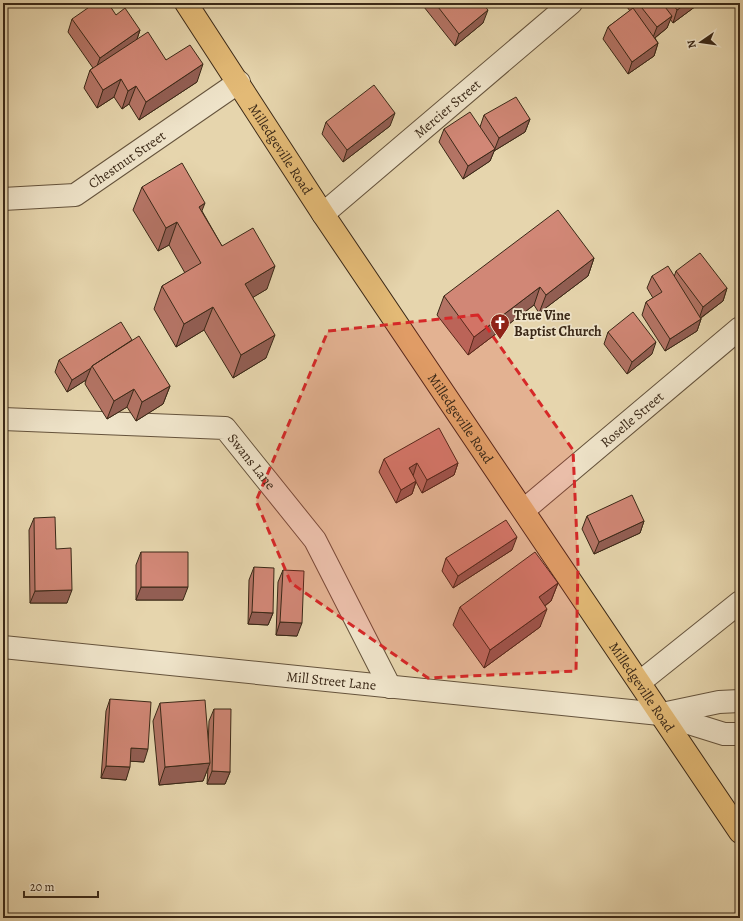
<svg xmlns="http://www.w3.org/2000/svg" width="743" height="921" font-family="Alegreya,serif">
	<style>
		.lines { fill: none; stroke-linecap: round; stroke-linejoin: round }
		.minor-casing { stroke: #65533c; stroke-width: 24 }
		.major-casing { stroke: #3a2817; stroke-width: 24 }
		.minor { stroke: #efe4ca; stroke-width: 22 }
		.major { stroke: #e3ba76; stroke-width: 22 }
		.wall { fill: #b47465; stroke: #3a2817 }
		.shaded-wall { fill: #925e53; stroke: #3a2817 }
		.building { fill: #d18776; stroke: #3a2817 }
		.marked { fill: #d62828; fill-opacity: 0.2; stroke: #d62828; stroke-width: 3; stroke-dasharray: 8 5; stroke-linejoin: round }
		.labels { text-anchor: middle; stroke-width: 3.5; stroke-linejoin: round; paint-order: stroke }
		.street-label { font-size: 14px; fill: #3a2817; stroke: #efe4ca }
		.poi-label { font-size: 14px; font-weight: bold; fill: #3a2817; stroke: #efe4ca; text-anchor: start }
	</style>
	<rect width="100%" height="100%" fill="#e6d5ad"/>
	<filter id="stains"><feTurbulence type="fractalNoise" baseFrequency=".005" numOctaves="4"/><feColorMatrix values="0 0 0 0 .2 0 0 0 0 .09 0 0 0 0 .02 0 0 0 .5 -.17"/></filter>
	<radialGradient id="worn" r=".72"><stop offset=".6" stop-color="#630" stop-opacity="0"/><stop offset="1" stop-color="#630" stop-opacity=".3"/></radialGradient>
	<g class="lines">
		<g class="minor-casing">
			<g id="minor">
				<path id="s1" d="M 3,199 L 75,195 L 239,82"/>
				<path id="s2" d="M 323,214 L 571,3"/>
				<path id="s3" d="M 3,419 L 225,428 L 315,540 L 390,687"/>
				<path id="s4" d="M 524,510 L 740,328"/>
				<path id="s5" d="M 3,647 L 660,714 L 724,734 L 740,734"/>
				<path d="M 640,682 L 740,602"/>
				<path d="M 662,714 L 719,702 L 740,701"/>
			</g>
		</g>
		<g class="major-casing">
			<g id="major">
				<path id="s6" d="M 186,3 L 323,214 L 740,832"/>
			</g>
		</g>
		<use href="#minor" class="minor"/>
		<use href="#major" class="major"/>
	</g>
	<path class="wall" d="M 425,3 L 482,3 L 483,23 L 455,46 L 424,7 Z
		M 624,3 L 700,3 L 673,23 L 670,19 L 667,28 L 655,38 L 658,43 L 654,56 L 628,74 L 603,39 L 608,27 L 630,11 Z
		M 72,19 L 140,30 L 137,39 L 197,82 L 139,120 L 129,104 L 122,109 L 114,97 L 97,108 L 84,88 L 90,70 L 93,68 L 68,32 Z
		M 484,115 L 530,119 L 525,132 L 494,151 L 490,161 L 463,179 L 439,142 L 444,129 L 480,127 Z
		M 326,122 L 390,126 L 343,162 L 322,134 Z
		M 142,187 L 202,211 L 222,246 L 267,289 L 253,297 L 266,358 L 233,378 L 204,330 L 176,347 L 154,309 L 162,286 L 185,273 L 169,245 L 158,251 L 133,210 Z
		M 594,258 L 588,276 L 539,313 L 534,305 L 468,355 L 437,315 L 444,296 Z
		M 676,271 L 727,288 L 723,301 L 701,318 L 701,319 L 697,331 L 665,351 L 642,315 L 646,302 L 653,298 L 647,288 L 652,276 L 674,277 Z
		M 608,332 L 652,354 L 627,374 L 604,344 Z
		M 132,340 L 170,386 L 163,404 L 136,421 L 127,407 L 107,419 L 85,384 L 86,380 L 67,392 L 55,372 L 59,360 Z
		M 384,459 L 458,463 L 454,475 L 422,493 L 416,482 L 412,494 L 396,503 L 379,472 Z
		M 587,516 L 644,521 L 640,533 L 594,554 L 582,529 Z
		M 34,518 L 56,549 L 67,603 L 30,603 L 29,530 Z
		M 512,550 L 453,588 L 442,571 L 446,558 Z
		M 141,552 L 183,600 L 136,600 L 136,565 Z
		M 254,567 L 273,613 L 268,625 L 248,624 L 249,580 Z
		M 283,570 L 297,636 L 276,635 L 278,582 Z
		M 558,583 L 551,601 L 545,606 L 540,627 L 484,668 L 453,625 L 460,607 Z
		M 110,699 L 144,762 L 130,761 L 126,780 L 101,778 L 106,711 Z
		M 160,703 L 208,747 L 209,721 L 214,709 L 230,772 L 225,784 L 207,784 L 208,768 L 203,781 L 159,785 L 153,721 Z"/>
	<path class="shaded-wall" d="M 687,3 L 700,3 L 673,23 L 677,10 Z
		M 488,10 L 483,23 L 455,46 L 459,34 Z
		M 672,16 L 667,28 L 652,40 L 657,27 Z
		M 140,30 L 136,42 L 95,71 L 100,58 Z
		M 658,43 L 654,56 L 628,74 L 632,62 Z
		M 203,64 L 197,82 L 139,120 L 146,102 Z
		M 121,79 L 114,97 L 97,108 L 103,90 Z
		M 136,86 L 129,104 L 122,109 L 128,91 Z
		M 395,113 L 390,126 L 343,162 L 347,150 Z
		M 530,119 L 525,132 L 494,151 L 499,138 Z
		M 495,149 L 490,161 L 463,179 L 468,166 Z
		M 205,203 L 196,226 L 199,207 Z
		M 177,222 L 169,245 L 158,251 L 166,228 Z
		M 594,258 L 588,276 L 539,313 L 546,295 Z
		M 275,266 L 267,289 L 237,307 L 245,284 Z
		M 540,287 L 534,305 L 468,355 L 474,337 Z
		M 727,288 L 723,301 L 699,319 L 703,307 Z
		M 213,307 L 204,330 L 176,347 L 184,324 Z
		M 701,319 L 697,331 L 665,351 L 670,339 Z
		M 275,335 L 266,358 L 233,378 L 241,355 Z
		M 656,342 L 652,354 L 627,374 L 632,362 Z
		M 91,368 L 86,380 L 67,392 L 72,380 Z
		M 170,386 L 163,404 L 136,421 L 142,402 Z
		M 134,389 L 127,407 L 107,419 L 114,401 Z
		M 417,463 L 413,476 L 409,468 Z
		M 458,463 L 454,475 L 422,493 L 427,480 Z
		M 416,481 L 412,494 L 396,503 L 401,490 Z
		M 644,521 L 640,533 L 594,554 L 599,542 Z
		M 517,537 L 512,550 L 453,588 L 458,576 Z
		M 558,583 L 551,601 L 532,615 L 539,597 Z
		M 141,587 L 188,587 L 183,600 L 136,600 Z
		M 72,590 L 67,603 L 30,603 L 35,591 Z
		M 547,609 L 540,627 L 484,668 L 490,650 Z
		M 252,612 L 273,613 L 268,625 L 248,624 Z
		M 280,622 L 302,623 L 297,636 L 276,635 Z
		M 131,748 L 148,749 L 144,762 L 127,761 Z
		M 210,763 L 203,781 L 159,785 L 165,767 Z
		M 106,766 L 130,767 L 126,780 L 101,778 Z
		M 212,771 L 230,772 L 225,784 L 207,784 Z"/>
	<path class="building" d="M 95,3 L 108,3 L 116,15 L 125,8 L 140,30 L 100,58 L 72,19 Z
		M 435,3 L 482,3 L 488,10 L 459,34 Z
		M 638,3 L 662,3 L 672,16 L 657,27 Z
		M 672,3 L 687,3 L 677,10 Z
		M 633,8 L 658,43 L 632,62 L 608,27 Z
		M 148,32 L 166,60 L 190,45 L 203,64 L 146,102 L 136,86 L 128,91 L 121,79 L 103,90 L 90,70 Z
		M 374,85 L 395,113 L 347,150 L 326,122 Z
		M 516,97 L 530,119 L 499,138 L 484,115 Z
		M 470,112 L 495,149 L 468,166 L 444,129 Z
		M 182,163 L 205,203 L 199,207 L 222,246 L 253,228 L 275,266 L 245,284 L 275,335 L 241,355 L 213,307 L 184,324 L 162,286 L 201,263 L 177,222 L 166,228 L 142,187 Z
		M 558,210 L 594,258 L 546,295 L 540,287 L 474,337 L 444,296 Z
		M 700,253 L 727,288 L 703,307 L 676,271 Z
		M 668,266 L 701,319 L 670,339 L 646,302 L 662,292 L 652,276 Z
		M 633,312 L 656,342 L 632,362 L 608,332 Z
		M 121,322 L 132,340 L 92,366 L 91,368 L 72,380 L 59,360 Z
		M 139,336 L 170,386 L 142,402 L 134,389 L 114,401 L 92,366 Z
		M 439,428 L 458,463 L 427,480 L 417,463 L 409,468 L 416,481 L 401,490 L 384,459 Z
		M 632,495 L 644,521 L 599,542 L 587,516 Z
		M 55,517 L 56,549 L 71,548 L 72,590 L 35,591 L 34,518 Z
		M 506,520 L 517,537 L 458,576 L 446,558 Z
		M 141,552 L 188,552 L 188,587 L 141,587 Z
		M 535,552 L 558,583 L 539,597 L 547,609 L 490,650 L 460,607 Z
		M 254,567 L 274,568 L 273,613 L 252,612 Z
		M 283,570 L 304,571 L 302,623 L 280,622 Z
		M 110,699 L 151,702 L 148,749 L 131,748 L 130,767 L 106,766 Z
		M 205,700 L 210,763 L 165,767 L 160,703 Z
		M 214,709 L 231,709 L 230,772 L 212,771 Z"/>
	<path class="marked" d="M 478,315 L 573,450 L 578,564 L 576,671 L 428,678 L 291,583 L 256,501 L 328,331 Z"/>
	<defs>
		<g id="church-pin" transform="scale(1)"><path d="M0 17L-7.5 6A9.5 9.5 0 1 1 7.5 6Z" fill="#8f2418" stroke="#efe4ca"/><path d="M-1.2-6h2.4v3.5h3.3v2.4h-3.3V6h-2.4V-.1h-3.3v-2.4h3.3Z" fill="#fff"/></g>
	</defs>
	<g fill-rule="evenodd">
		<use href="#church-pin" x="500" y="323"/>
	</g>
	<g class="labels">
		<g class="street-label">
			<text dy="5" stroke="none"><textPath href="#s2" startOffset="163">Mercier Street</textPath></text>
			<text dy="5" stroke="none"><textPath href="#s6" startOffset="174">Milledgeville Road</textPath></text>
			<text dy="5" stroke="none"><textPath href="#s1" startOffset="135">Chestnut Street</textPath></text>
			<text dy="5" stroke="none"><textPath href="#s6" startOffset="498">Milledgeville Road</textPath></text>
			<text dy="5" stroke="none"><textPath href="#s4" startOffset="141">Roselle Street</textPath></text>
			<text dy="5" stroke="none"><textPath href="#s3" startOffset="265">Swans Lane</textPath></text>
			<text dy="5" stroke="none"><textPath href="#s5" startOffset="330">Mill Street Lane</textPath></text>
			<text dy="5" stroke="none"><textPath href="#s6" startOffset="822">Milledgeville Road</textPath></text>
		</g>
		<g class="poi-label">
			<text x="514" y="320">True Vine<tspan x="514" dy="16">Baptist Church</tspan></text>
		</g>
	</g>
	<rect width="743" height="921" fill="none" stroke="#e6d5ad" stroke-width="16"/>
	<rect x="4" y="4" width="735" height="913" fill="none" stroke="#3a2817" stroke-width="2"/>
	<rect x="8" y="8" width="727" height="905" fill="none" stroke="#3a2817"/>
	<g transform="translate(701 42) rotate(257)" stroke="#efe4ca" stroke-width="3" paint-order="stroke">
	<path d="M0-3L7 15L0 10L-7 15Z" fill="#3a2817"/>
	<text y="-6" font-size="11" font-weight="bold" text-anchor="middle" fill="#3a2817">N</text>
	</g>
	<path d="M24 891v6h74v-6" fill="none" stroke="#3a2817" stroke-width="2"/>
	<text x="30" y="891" font-size="12" fill="#3a2817" stroke="#efe4ca" stroke-width="3" paint-order="stroke">20 m</text>
	<rect width="100%" height="100%" filter="url(#stains)"/>
	<rect width="100%" height="100%" fill="url(#worn)"/>
</svg>
